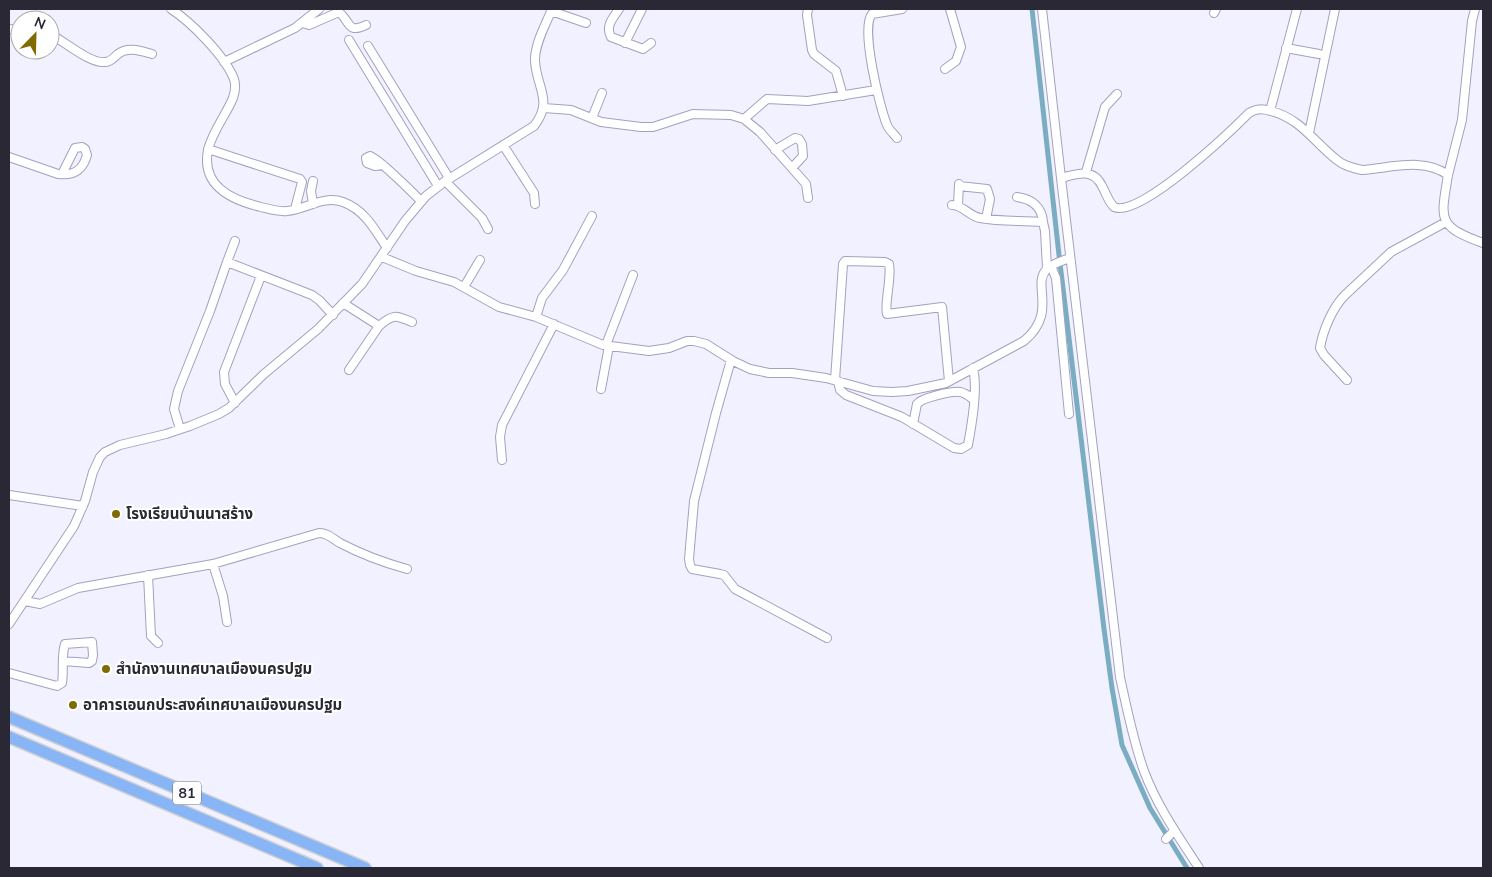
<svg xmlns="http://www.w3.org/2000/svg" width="1492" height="877" font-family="Mulish,'Noto Sans Thai',sans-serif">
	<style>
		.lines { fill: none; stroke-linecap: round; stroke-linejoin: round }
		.canal { stroke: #7aadc1; stroke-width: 5 }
		.minor-casing { stroke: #a3a1c0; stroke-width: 10 }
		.highway-casing { stroke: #d0d0d3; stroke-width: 14 }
		.minor { stroke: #fff; stroke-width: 8 }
		.highway { stroke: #87b5f6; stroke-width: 11 }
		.poi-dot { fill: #806a02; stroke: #fff; stroke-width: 2 }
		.labels { text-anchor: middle; stroke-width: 4; stroke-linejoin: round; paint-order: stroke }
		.shield { fill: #fff; stroke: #6a6872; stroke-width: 1 }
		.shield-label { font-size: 14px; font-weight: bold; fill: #2a2835 }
		.poi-label { font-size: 15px; font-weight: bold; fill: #2a2835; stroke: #fff; text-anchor: start }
	</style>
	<rect width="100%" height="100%" fill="#f2f1ff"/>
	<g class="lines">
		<path class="canal" d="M 1032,9 L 1059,255 L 1104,629 L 1112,688 L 1122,745 L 1150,808 L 1187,868"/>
		<g class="minor-casing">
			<path id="minor" d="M 171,9 C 191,22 225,56 234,79 C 236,85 235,92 233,98 C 226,115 212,132 208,150 C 201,186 231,200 261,207 C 269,209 278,212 287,211 C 307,209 323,195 343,202 C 365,210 375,230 387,248
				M 619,9 C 613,18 605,26 611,37 L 643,49 L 651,43
				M 808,9 L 807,15 L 812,50 L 814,54 L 836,71 L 843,96
				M 1042,9 L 1061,178 L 1120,677 C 1127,709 1133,740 1144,771 C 1157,806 1179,837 1199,868
				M 551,11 L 586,23
				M 1214,13 L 1216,9
				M 302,23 L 309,25 L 339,12 C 351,22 347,34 366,25
				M 9,29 L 20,30
				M 50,34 C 64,41 90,64 105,62 C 111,62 114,57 118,54 C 128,46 141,51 152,54
				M 349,40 L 438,186
				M 625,43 L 642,9
				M 368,46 L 449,178
				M 1286,48 L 1319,54
				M 224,62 L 295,28 L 319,9
				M 945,69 L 956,61 L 961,47 L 950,9
				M 544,108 L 571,110 L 601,122 L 641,127 L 653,127 L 693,114 L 731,115 L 744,119 L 767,99 L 808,101 L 876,90
				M 1270,111 L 1297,9
				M 592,118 L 602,93
				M 744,119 L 760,132 L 806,184 L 808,198
				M 1309,133 L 1335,9
				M 897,138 C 894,134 889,130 887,125 C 880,108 860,28 872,14 L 902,9
				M 503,145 L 534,193 L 535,204
				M 208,149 L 300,179 L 302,182 L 295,209
				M 775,150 L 795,138 L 799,139 L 802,144 L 803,156 L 792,168
				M 9,157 L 58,174 C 74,176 83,170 87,155 L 85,149 L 82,147 L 75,148 L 62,174
				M 383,165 L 375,166 L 367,163 L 366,158 L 370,156 C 380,160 412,192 421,201
				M 1086,172 L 1105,107 L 1117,94
				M 1448,175 L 1462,120 L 1472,21 L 1475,9
				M 1061,178 C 1076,174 1093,167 1102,186 C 1106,193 1108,201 1114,207 C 1139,219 1230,132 1249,113 C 1257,108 1263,109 1271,111 C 1300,118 1315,143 1337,160 C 1344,166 1353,168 1362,170 C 1390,168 1424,157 1448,175 C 1441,219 1436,226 1483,243
				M 445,181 L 482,218 L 488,229
				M 959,186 L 987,189 L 990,199 L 986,219
				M 1017,197 C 1032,199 1042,207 1043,222
				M 313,204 L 311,191 L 313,181
				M 952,205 C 963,205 969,216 980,218 C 1001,222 1022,220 1043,222 L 1045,231 L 1047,268
				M 958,205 L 959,184
				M 382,257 L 416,271 L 454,282 L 499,307 L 536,317 L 603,345 L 649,351 L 669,348 L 687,341 L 694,341 L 706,344 L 733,361 L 750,369 L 769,373 L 792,373 L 826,378 L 873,391 L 892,392 L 908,391 L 946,383 L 1024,341 C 1058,312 1032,286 1046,270 C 1051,264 1062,261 1070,258
				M 227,262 L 235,241
				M 1051,266 L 1056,278 L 1069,414
				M 464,287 L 480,260
				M 343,303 L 379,326 L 349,370
				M 536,317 L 542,298 L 563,270 L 592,216
				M 379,326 C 393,314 395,315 412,322
				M 606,345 L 633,275
				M 731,360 L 716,413 L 694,501 L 689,559 L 690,565 L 692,569 L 720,574 L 724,575 L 735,589 L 827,638
				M 835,380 L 843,264 L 845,261 L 885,262 L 889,264 C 892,277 884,305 887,314 L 942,307 L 949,381
				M 1347,380 L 1324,355 L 1320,348 C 1323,330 1332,309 1344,296 L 1391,252 L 1446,222
				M 838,381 L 840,390 L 846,395 L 902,417 L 954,448 L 961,449 L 968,445 C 972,423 978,389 973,368
				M 601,389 L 609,346
				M 235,403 L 225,384 L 224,372 L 261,276
				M 913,424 L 917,404 C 921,398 951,391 960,392 C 966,393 969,396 974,400
				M 180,429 L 174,409 L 178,391 L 210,311 L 227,262 L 312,295 L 319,300 L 333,315
				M 502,460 L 500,437 L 502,425 L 554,324
				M 9,495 L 83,506
				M 213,564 L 223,596 L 227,622
				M 148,575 L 151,636 L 158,643
				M 25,601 L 40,604 L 78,588 L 213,564 L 319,533 C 328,533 333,539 340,543 C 361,554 385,563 407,569
				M 9,624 L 74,526 L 85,501 L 93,472 L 100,457 L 105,452 L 120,445 L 166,434 L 190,426 L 219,414 L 229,408 L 264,374 L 318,329 L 362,284 L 405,221 L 426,196 L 444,182 L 534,126 C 555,100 534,84 535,58 C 536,41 546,24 552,9
				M 9,673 L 57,686 L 62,683 C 64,670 61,656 65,644 L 92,642 L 93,655 L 92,661 L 89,663 L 63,661
				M 1166,839 L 1174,831"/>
		</g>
		<g class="highway-casing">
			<path id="highway" d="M 9,717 L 365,868
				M 9,737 L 317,868"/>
		</g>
		<use href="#minor" class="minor"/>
		<use href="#highway" class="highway"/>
	</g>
	<g class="poi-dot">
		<circle cx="116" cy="514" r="5"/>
		<circle cx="106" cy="669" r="5"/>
		<circle cx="73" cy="705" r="5"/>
	</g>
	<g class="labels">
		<rect class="shield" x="173" y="781.5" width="28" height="23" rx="4"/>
		<g class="shield-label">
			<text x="187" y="798">81</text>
		</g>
		<g class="poi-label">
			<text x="126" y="519">โรงเรียนบ้านนาสร้าง</text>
			<text x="116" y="674">สำนักงานเทศบาลเมืองนครปฐม</text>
			<text x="83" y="710">อาคารเอนกประสงค์เทศบาลเมืองนครปฐม</text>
		</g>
	</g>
	<rect width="1492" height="877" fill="none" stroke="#2a2835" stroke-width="20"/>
	<g transform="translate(35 35) rotate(23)"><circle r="24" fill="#ffffff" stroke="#aaa9ae"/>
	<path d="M0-4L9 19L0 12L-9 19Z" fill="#806a02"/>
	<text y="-8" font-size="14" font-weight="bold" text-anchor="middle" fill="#2a2835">N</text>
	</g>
</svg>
